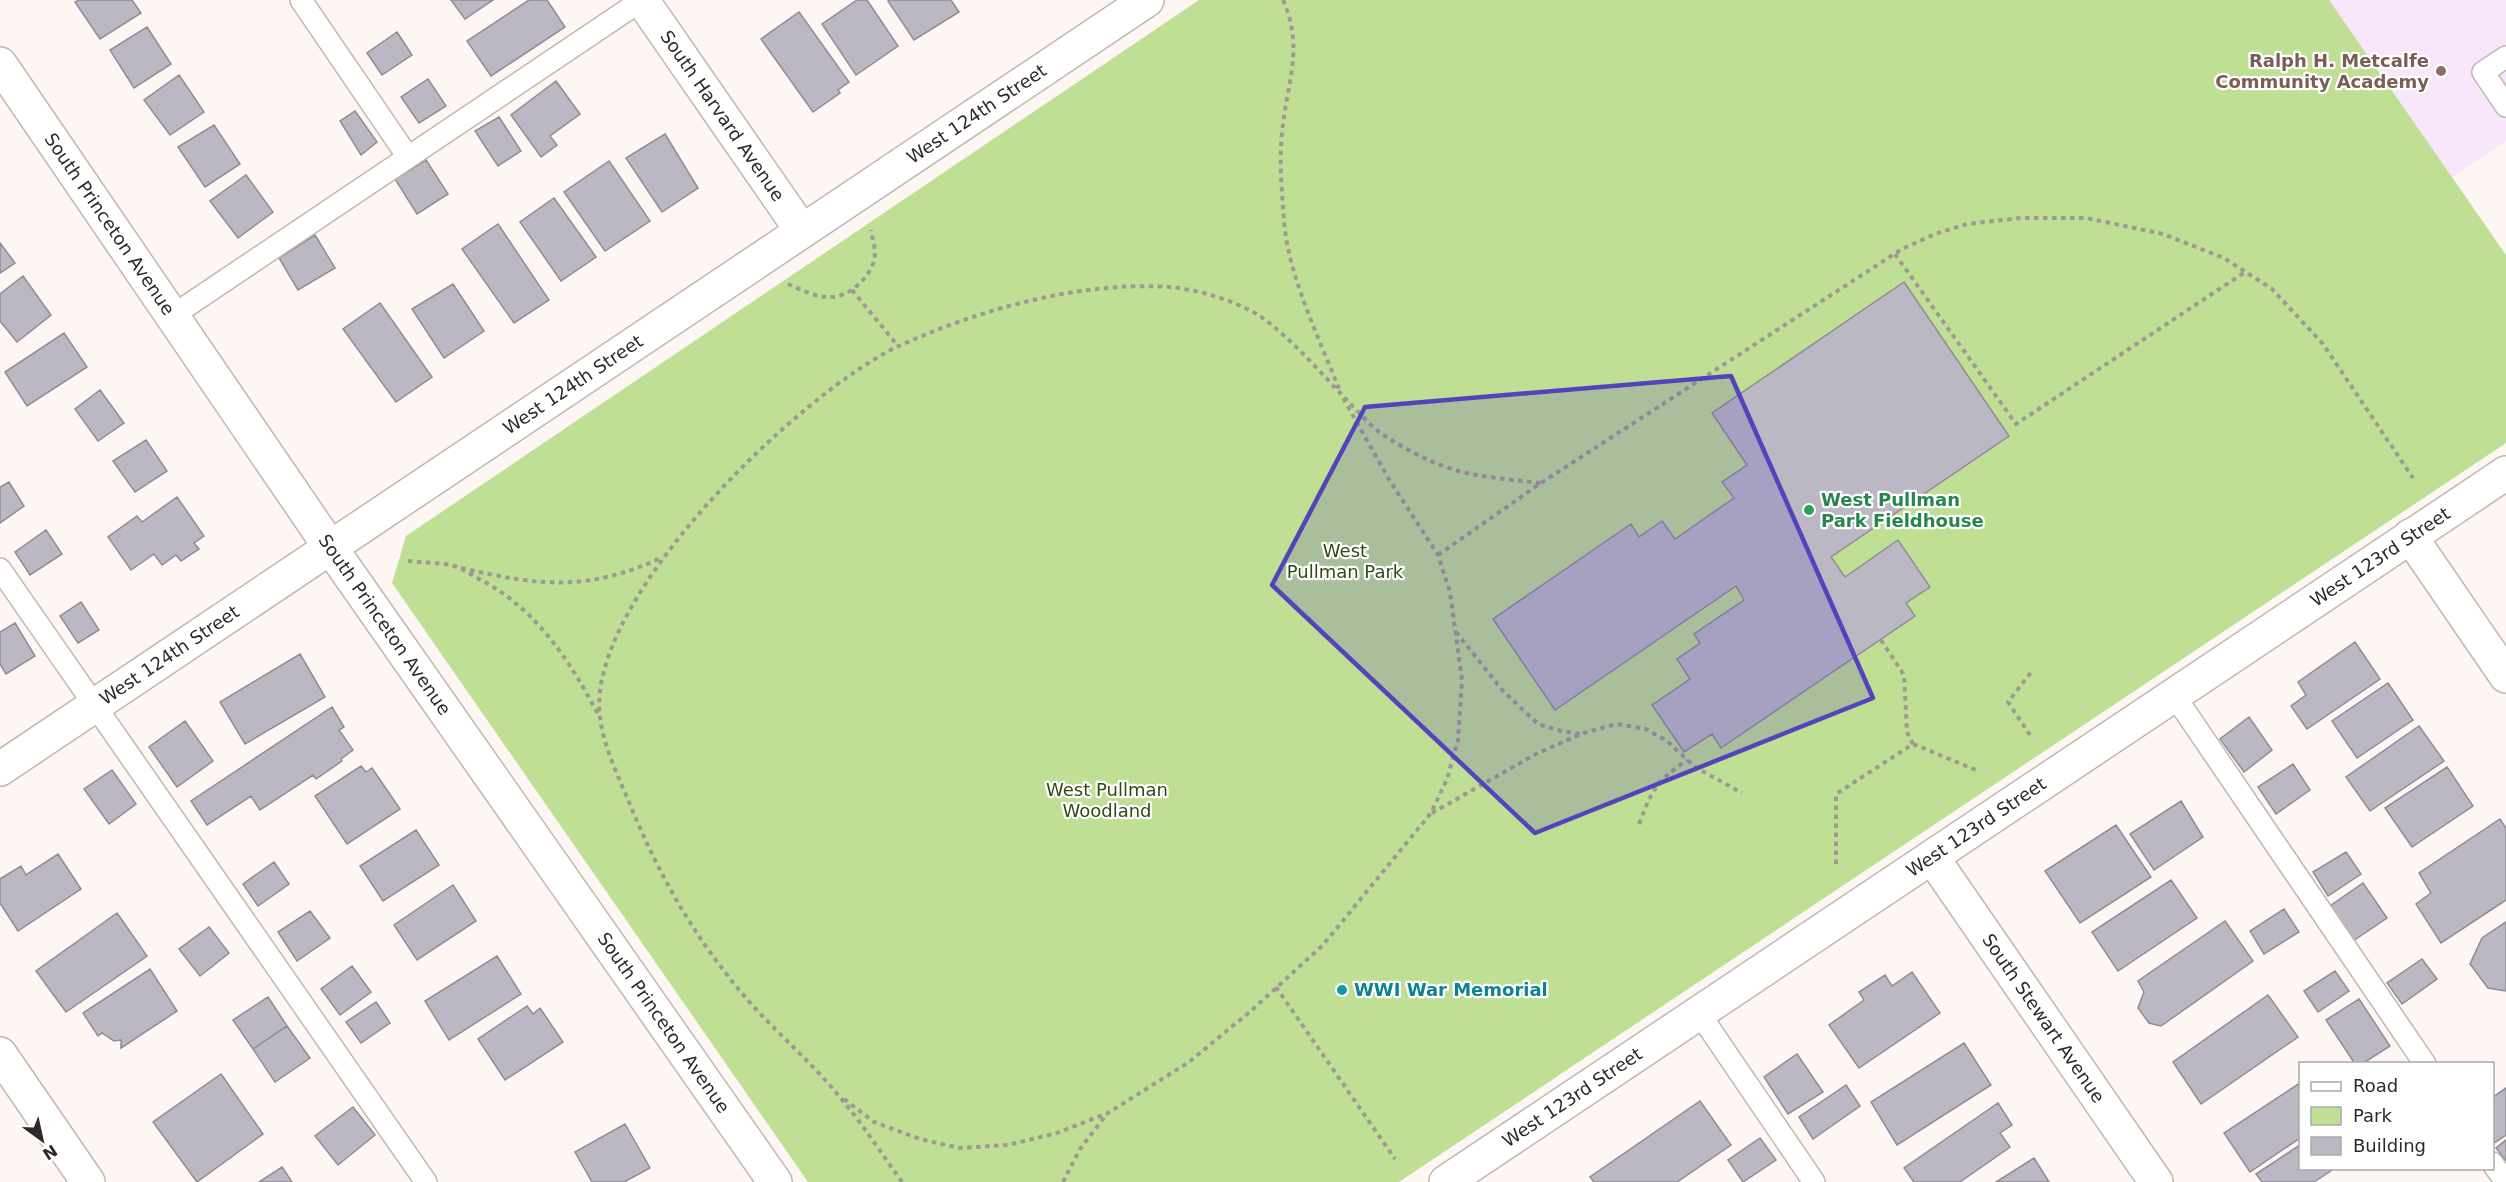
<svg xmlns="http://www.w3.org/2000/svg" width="2506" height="1182" font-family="'DejaVu Sans',sans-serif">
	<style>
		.education { fill: #f8e7fa }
		.green { fill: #bfdf95 }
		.building { fill: #bbb8c3; stroke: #8f8c97; stroke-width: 1.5 }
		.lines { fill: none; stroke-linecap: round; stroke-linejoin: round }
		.service-casing { stroke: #c2b7b0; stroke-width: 24 }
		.minor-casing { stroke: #c2b7b0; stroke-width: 36 }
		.path { stroke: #9f9996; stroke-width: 4; stroke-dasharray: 4.5 4.5; stroke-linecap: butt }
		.service { stroke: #fff; stroke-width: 21 }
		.minor { stroke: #fff; stroke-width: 33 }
		.marked { fill: #5443bb; fill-opacity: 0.2; stroke: #5443bb; stroke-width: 4.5; stroke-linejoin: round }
		.education-dot { fill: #8d6e63; stroke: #fff; stroke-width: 2 }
		.leisure-dot { fill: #2e9e5b; stroke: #fff; stroke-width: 2 }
		.culture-dot { fill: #0f9aa8; stroke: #fff; stroke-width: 2 }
		.labels { text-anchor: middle; stroke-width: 4.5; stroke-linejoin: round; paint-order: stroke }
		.education-label { font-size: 18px; font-weight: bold; fill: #785e54; stroke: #fff; text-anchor: end }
		.street-label { font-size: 18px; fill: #2e2927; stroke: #fff }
		.leisure-label { font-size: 18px; font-weight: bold; fill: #27864d; stroke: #fff; text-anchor: start }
		.park-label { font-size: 18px; fill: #344812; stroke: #fff }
		.culture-label { font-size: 18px; font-weight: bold; fill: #0d838f; stroke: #fff; text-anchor: start }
	</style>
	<rect width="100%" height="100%" fill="#fdf6f2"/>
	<path class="education" d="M 2327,0 L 2506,0 L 2506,141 L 2450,179 Z"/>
	<path class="green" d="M 1199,0 L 2329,0 L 2506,255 L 2506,443 L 1399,1182 L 808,1182 L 392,583 L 406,536 Z"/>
	<path class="building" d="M 79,0 L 132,0 L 141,13 L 100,39 L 75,2 Z
		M 451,0 L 493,0 L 465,19 Z
		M 529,0 L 547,0 L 565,27 L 491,76 L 467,41 Z
		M 857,0 L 867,0 L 898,46 L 856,75 L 822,24 Z
		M 890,0 L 951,0 L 959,12 L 914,40 L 888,1 Z
		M 799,12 L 849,82 L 838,90 L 840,93 L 813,112 L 761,39 Z
		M 147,27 L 171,64 L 134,88 L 110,50 Z
		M 397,32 L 412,55 L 382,75 L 367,53 Z
		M 179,75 L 204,112 L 170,135 L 144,100 Z
		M 428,79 L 446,106 L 419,123 L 401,97 Z
		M 556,81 L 580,114 L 550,136 L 557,145 L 541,157 L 511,115 Z
		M 355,111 L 377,142 L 361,155 L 340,121 Z
		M 499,117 L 521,151 L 498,166 L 475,131 Z
		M 214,125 L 240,164 L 205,187 L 178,147 Z
		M 665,134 L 698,188 L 662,212 L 626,158 Z
		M 426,160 L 448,194 L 417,214 L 395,179 Z
		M 609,161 L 650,221 L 605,251 L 564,192 Z
		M 246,175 L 273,212 L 238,238 L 210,201 Z
		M 554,198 L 596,257 L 561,281 L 520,222 Z
		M 498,224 L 549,300 L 514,323 L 462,249 Z
		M 315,235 L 335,268 L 298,290 L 279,258 Z
		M 0,243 L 15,263 L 0,273 Z
		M 23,276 L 51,315 L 17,342 L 0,321 L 0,294 Z
		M 1904,282 L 2009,436 L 1831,557 L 1845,577 L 1898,540 L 1930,587 L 1906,603 L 1915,616 L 1721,748 L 1712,734 L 1684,752 L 1652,705 L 1690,679 L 1677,659 L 1700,643 L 1694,634 L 1744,600 L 1736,586 L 1555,710 L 1493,619 L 1631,524 L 1639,537 L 1662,521 L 1675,539 L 1734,498 L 1722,482 L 1747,465 L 1712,413 Z
		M 453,284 L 484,331 L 444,358 L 412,309 Z
		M 380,303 L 432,377 L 396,402 L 343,329 Z
		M 64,333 L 87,367 L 27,406 L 5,372 Z
		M 100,390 L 124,423 L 98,441 L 75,409 Z
		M 146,440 L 167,471 L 135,492 L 113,461 Z
		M 9,482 L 24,506 L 0,523 L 0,487 Z
		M 177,497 L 204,536 L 194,543 L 199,549 L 181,561 L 176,555 L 162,565 L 154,554 L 131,570 L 108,537 L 137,516 L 142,522 Z
		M 46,530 L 62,554 L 30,575 L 15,552 Z
		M 81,602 L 99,630 L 78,643 L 60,616 Z
		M 15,623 L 35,656 L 6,674 L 0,664 L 0,632 Z
		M 2355,642 L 2380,679 L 2307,729 L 2291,706 L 2306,695 L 2298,682 Z
		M 300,654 L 325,697 L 245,744 L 220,702 Z
		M 2388,683 L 2413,720 L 2357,758 L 2332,721 Z
		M 332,707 L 344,727 L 339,730 L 353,750 L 341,759 L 342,761 L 316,779 L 313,775 L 260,810 L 251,796 L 207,825 L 191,801 Z
		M 2249,717 L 2272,750 L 2244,772 L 2220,739 Z
		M 185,721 L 213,761 L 177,787 L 149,747 Z
		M 2419,726 L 2444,761 L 2370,811 L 2346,777 Z
		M 2293,764 L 2310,790 L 2276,814 L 2258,787 Z
		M 361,766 L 366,772 L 372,768 L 400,809 L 347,844 L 315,796 Z
		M 2447,767 L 2473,806 L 2412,847 L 2385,808 Z
		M 112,770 L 136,804 L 109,824 L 84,789 Z
		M 2181,801 L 2203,837 L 2154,870 L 2130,834 Z
		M 2500,819 L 2506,828 L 2506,900 L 2441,943 L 2416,904 L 2431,893 L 2419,873 Z
		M 2116,825 L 2151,877 L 2080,923 L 2045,871 Z
		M 416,830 L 439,865 L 383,901 L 360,866 Z
		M 2346,852 L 2361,874 L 2328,896 L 2313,872 Z
		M 58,854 L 81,889 L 18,931 L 0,903 L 0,879 L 21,866 L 26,875 Z
		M 274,862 L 289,884 L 258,906 L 243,884 Z
		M 2171,880 L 2197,918 L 2118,971 L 2092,932 Z
		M 2363,883 L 2387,918 L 2353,941 L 2330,906 Z
		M 453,885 L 476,921 L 417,960 L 394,925 Z
		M 2284,909 L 2299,932 L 2264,954 L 2250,931 Z
		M 310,911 L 330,938 L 297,961 L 278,932 Z
		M 117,913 L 147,956 L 66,1012 L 36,971 Z
		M 2225,921 L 2253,961 L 2161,1026 L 2149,1023 L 2138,1008 L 2144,992 L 2138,981 Z
		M 2506,922 L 2506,991 L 2488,988 L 2470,964 L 2482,938 Z
		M 209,927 L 229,953 L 200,976 L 179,949 Z
		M 497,956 L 521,994 L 449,1040 L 425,1001 Z
		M 2422,959 L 2437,979 L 2402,1004 L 2387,983 Z
		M 352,966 L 371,992 L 340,1015 L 321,989 Z
		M 150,969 L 177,1011 L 121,1048 L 121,1040 L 114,1041 L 102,1033 L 98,1036 L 83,1013 Z
		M 2335,971 L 2349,991 L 2318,1012 L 2304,991 Z
		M 1912,972 L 1940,1013 L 1859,1068 L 1829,1025 L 1864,1000 L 1859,992 L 1885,975 L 1892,986 Z
		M 2268,995 L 2298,1037 L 2201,1104 L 2173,1062 Z
		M 268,997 L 287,1026 L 253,1049 L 233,1020 Z
		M 2359,999 L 2390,1046 L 2362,1064 L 2355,1064 L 2326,1020 Z
		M 376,1002 L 390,1023 L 361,1043 L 346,1022 Z
		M 527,1006 L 533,1014 L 540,1008 L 563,1042 L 505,1080 L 478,1039 Z
		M 287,1026 L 310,1058 L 275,1082 L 253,1049 Z
		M 1964,1043 L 1991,1085 L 1897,1145 L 1871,1102 Z
		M 1797,1054 L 1823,1092 L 1788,1114 L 1764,1077 Z
		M 221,1074 L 263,1134 L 197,1182 L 153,1122 Z
		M 2300,1083 L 2300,1138 L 2250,1172 L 2224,1133 Z
		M 1846,1085 L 1860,1106 L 1813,1139 L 1799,1117 Z
		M 2506,1088 L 2506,1135 L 2494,1143 L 2492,1141 L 2492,1098 Z
		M 1700,1101 L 1731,1145 L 1677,1182 L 1594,1182 L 1590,1177 Z
		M 1998,1103 L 2012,1125 L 2000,1133 L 2010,1147 L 1960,1182 L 1914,1182 L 1904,1168 Z
		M 353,1107 L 375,1135 L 338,1165 L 315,1136 Z
		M 625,1124 L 650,1168 L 624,1182 L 592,1182 L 575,1152 Z
		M 1760,1138 L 1776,1160 L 1743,1182 L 1728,1160 Z
		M 2506,1140 L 2506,1161 L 2496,1148 Z
		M 2300,1145 L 2300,1168 L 2335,1168 L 2314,1182 L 2262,1182 L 2256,1174 Z
		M 2034,1158 L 2049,1182 L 1996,1182 Z
		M 282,1167 L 292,1182 L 259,1182 Z"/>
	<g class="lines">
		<g class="service-casing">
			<path id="service" d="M 301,0 L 408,157
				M 2506,57 L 2483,72 L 2506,106
				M 172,316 L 642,0
				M 0,569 L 426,1182
				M 2174,695 L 2425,1064
				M 1699,1013 L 1814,1182
				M 2492,1163 L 2506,1182"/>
		</g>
		<g class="minor-casing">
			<g id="minor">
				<path id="s1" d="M 642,0 L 802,231"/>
				<path id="s2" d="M 0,64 L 330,547 L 775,1182"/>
				<path d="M 2410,536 L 2506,676"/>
				<path id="s3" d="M 0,769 L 1147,0"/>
				<path id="s4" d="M 1932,857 L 2156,1182"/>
				<path d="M 0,1054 L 88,1182"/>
				<path id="s5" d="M 1446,1182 L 2506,473"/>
			</g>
		</g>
		<path class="path" d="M 1283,0 C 1305,50 1286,84 1282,134 C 1279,162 1282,192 1284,220 C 1288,276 1319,337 1339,389
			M 1895,254 L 2016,424 L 2245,272
			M 788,284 C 802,290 817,298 832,297 C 852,296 875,273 875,253 C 875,246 872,238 871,230
			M 852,290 L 898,346
			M 1438,555 L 1541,483 L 1902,249 L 1935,234 L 1967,224 L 2021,218 L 2086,218 L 2163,234 L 2224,258 L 2272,289 L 2323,344 L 2413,478
			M 408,561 C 422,563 440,562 454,566 C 462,568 471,575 479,579 C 536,608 570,661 599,716
			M 461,568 C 540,586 588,592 663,557
			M 1456,632 L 1503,691 L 1538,724 L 1561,731 L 1580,734
			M 1881,640 L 1904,675 L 1907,732 L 1913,744
			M 2030,735 L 2008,702 L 2032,671
			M 1432,813 L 1536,754 L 1581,734 L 1616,724 L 1646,729 L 1667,741 L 1695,767 L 1742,793
			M 1639,824 C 1653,788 1655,783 1687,760
			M 1836,864 L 1836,794 L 1913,744 L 1976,770
			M 1276,987 L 1395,1159
			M 844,1099 L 874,1122 L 920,1139 L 959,1148 L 1008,1145 L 1057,1133 L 1108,1113 L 1189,1062 L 1252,1010 L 1323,945 L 1431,813 L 1447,779 L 1458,740 L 1462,680 L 1450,592 L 1438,555 L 1390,481 L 1343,398
			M 902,1182 C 881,1153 862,1123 839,1096 C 807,1057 767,1025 736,986 C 690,930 656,869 629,802 C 618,776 604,747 600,718 C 584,600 802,390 901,345 C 981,309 1081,281 1169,287 C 1198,289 1245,303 1268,322 C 1296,344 1320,372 1344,397 C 1356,409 1368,424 1382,434 C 1406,450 1435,465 1462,472 C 1488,478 1515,480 1541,483
			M 1063,1182 L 1080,1149 L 1106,1115"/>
		<use href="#service" class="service"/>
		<use href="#minor" class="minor"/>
	</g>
	<path class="marked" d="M 1731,376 L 1873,698 L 1535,833 L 1272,585 L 1365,407 Z"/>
	<circle class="education-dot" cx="2441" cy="71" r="6"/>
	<circle class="leisure-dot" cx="1809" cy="510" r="6"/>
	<circle class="culture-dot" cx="1342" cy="990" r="6"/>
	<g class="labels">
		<g class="education-label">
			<text x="2429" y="67">Ralph H. Metcalfe<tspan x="2429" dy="21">Community Academy</tspan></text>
		</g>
		<g class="street-label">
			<text dy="6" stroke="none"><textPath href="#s3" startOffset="1176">West 124th Street</textPath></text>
			<text dy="6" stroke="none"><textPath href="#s1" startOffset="141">South Harvard Avenue</textPath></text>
			<text dy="6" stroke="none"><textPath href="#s2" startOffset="194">South Princeton Avenue</textPath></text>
			<text dy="6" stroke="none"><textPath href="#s3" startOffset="690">West 124th Street</textPath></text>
			<text dy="6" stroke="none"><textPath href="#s5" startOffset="1124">West 123rd Street</textPath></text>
			<text dy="6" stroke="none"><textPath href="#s2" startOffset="680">South Princeton Avenue</textPath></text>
			<text dy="6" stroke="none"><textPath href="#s3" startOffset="204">West 124th Street</textPath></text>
			<text dy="6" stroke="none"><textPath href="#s5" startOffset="638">West 123rd Street</textPath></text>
			<text dy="6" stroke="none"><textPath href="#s4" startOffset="196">South Stewart Avenue</textPath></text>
			<text dy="6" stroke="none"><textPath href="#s2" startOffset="1166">South Princeton Avenue</textPath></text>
			<text dy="6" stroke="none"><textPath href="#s5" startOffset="152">West 123rd Street</textPath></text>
		</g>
		<g class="leisure-label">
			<text x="1821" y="506">West Pullman<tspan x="1821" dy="21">Park Fieldhouse</tspan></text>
		</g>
		<g class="park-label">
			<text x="1345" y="557">West<tspan x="1345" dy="21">Pullman Park</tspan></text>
			<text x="1107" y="796">West Pullman<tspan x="1107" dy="21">Woodland</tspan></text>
		</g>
		<g class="culture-label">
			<text x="1354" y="996">WWI War Memorial</text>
		</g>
	</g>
	<rect x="2299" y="1062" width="195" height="108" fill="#ffffff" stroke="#aba9a9" stroke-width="1.5"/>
	<rect x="2311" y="1082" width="30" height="9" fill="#ffffff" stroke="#aba9a9" stroke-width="1.5"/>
	<text x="2353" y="1092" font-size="18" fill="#2e2927">Road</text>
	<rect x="2311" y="1107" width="30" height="18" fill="#bfdf95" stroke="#aba9a9" stroke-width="1.5"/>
	<text x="2353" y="1122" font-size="18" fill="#2e2927">Park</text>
	<rect x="2311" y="1137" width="30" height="18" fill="#bbb8c3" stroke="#aba9a9" stroke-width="1.5"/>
	<text x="2353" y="1152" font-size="18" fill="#2e2927">Building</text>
	<g transform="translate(42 1140) rotate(147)" stroke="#ffffff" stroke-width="4.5" paint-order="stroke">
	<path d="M0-4.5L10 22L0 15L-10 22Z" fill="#2e2927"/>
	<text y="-9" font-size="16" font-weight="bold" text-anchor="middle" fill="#2e2927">N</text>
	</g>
</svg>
